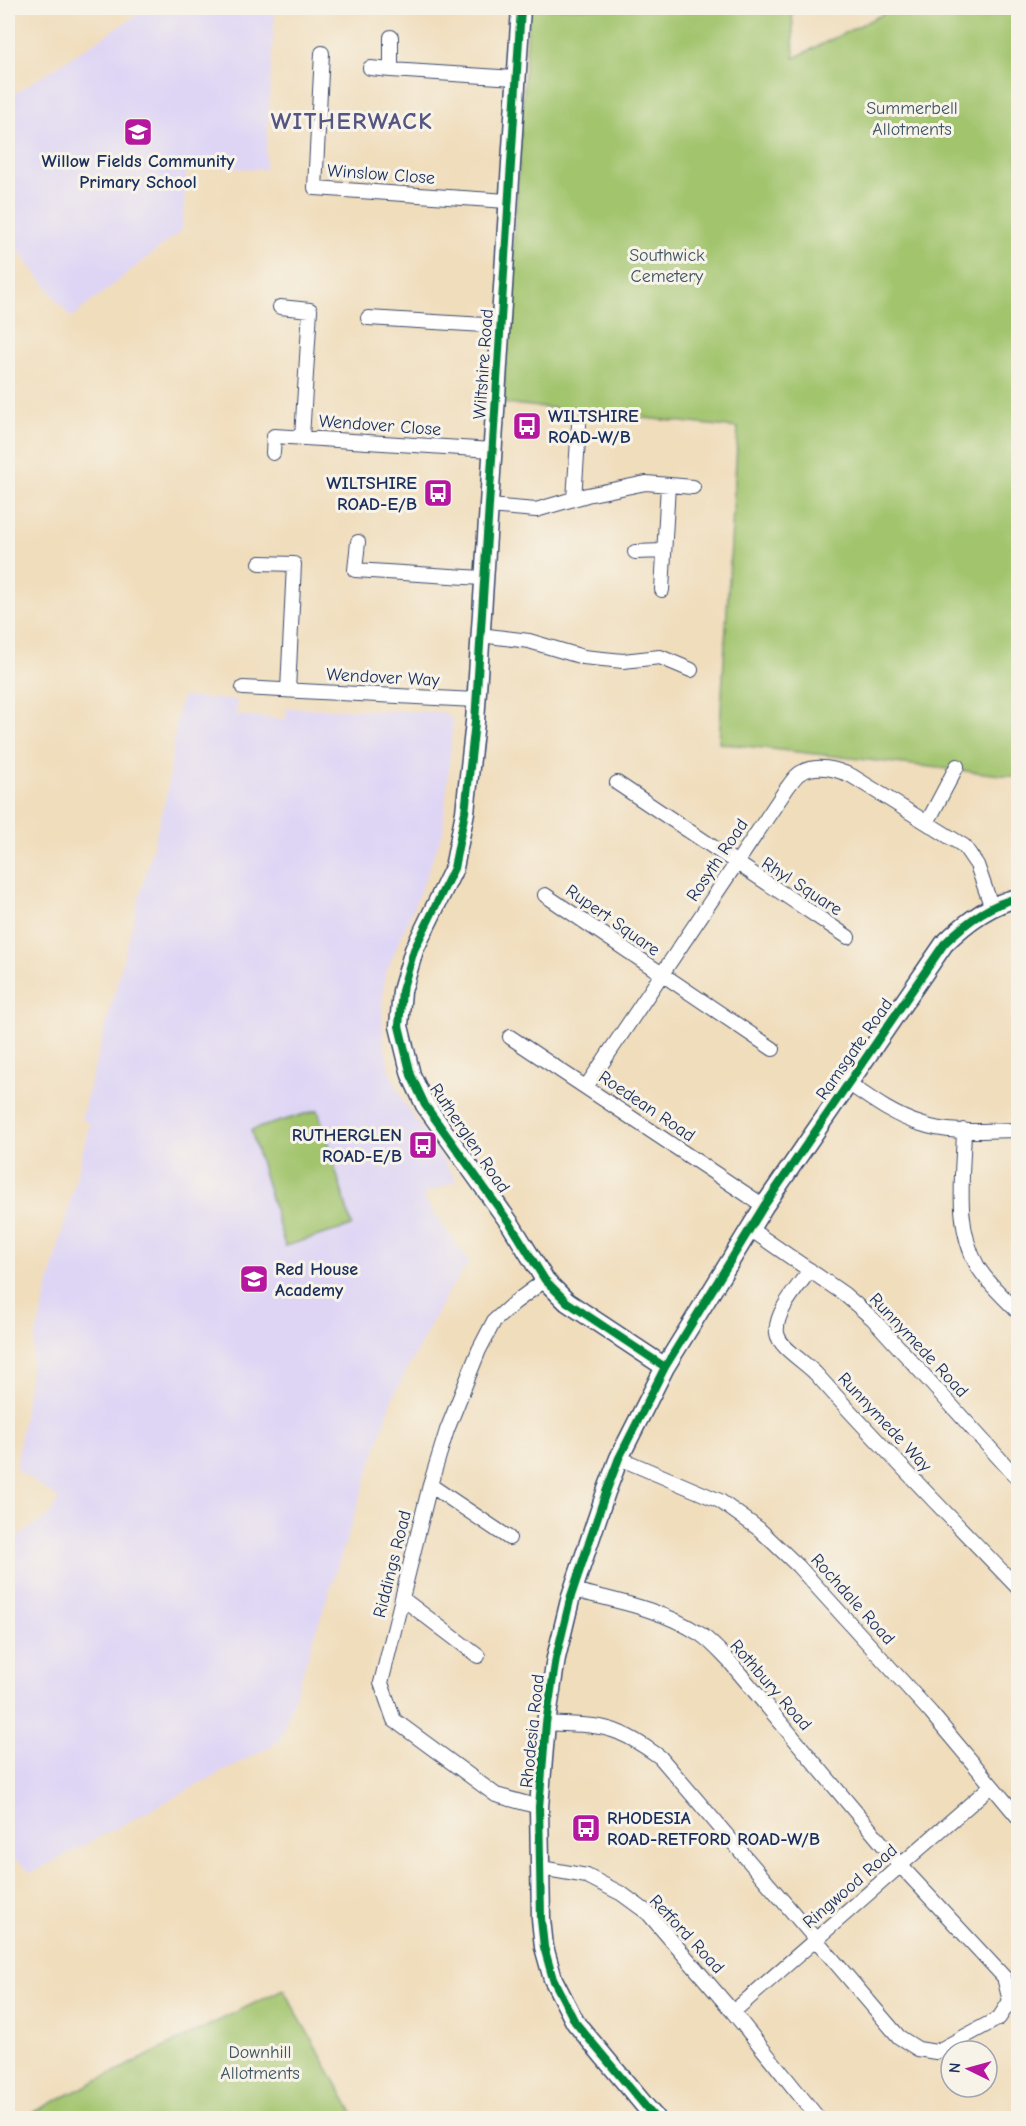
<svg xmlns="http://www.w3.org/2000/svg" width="1026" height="2126" font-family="'Comic Neue',sans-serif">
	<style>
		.built { fill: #ded5f5 }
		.green { fill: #a2c46d; stroke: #5e7a66; stroke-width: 1.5 }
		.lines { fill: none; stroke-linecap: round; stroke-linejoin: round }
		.minor-casing { stroke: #3b496c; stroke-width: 16 }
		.tertiary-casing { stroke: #3b496c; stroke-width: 21 }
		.minor { stroke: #fff; stroke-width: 14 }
		.tertiary { stroke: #fff; stroke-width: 18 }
		.cycleway-casing { stroke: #f7f3e8; stroke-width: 11 }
		.cycleway { stroke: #00873e; stroke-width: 8 }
		.labels { text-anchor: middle; stroke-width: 6; stroke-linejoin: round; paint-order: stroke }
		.park-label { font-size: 18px; fill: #3d5462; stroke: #f7f3e8 }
		.poi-label { font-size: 18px; font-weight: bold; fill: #1b2f5e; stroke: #f7f3e8; text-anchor: start }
		.street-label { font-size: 18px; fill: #1b2f5e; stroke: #f7f3e8 }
		.district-label { font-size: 24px; font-weight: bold; letter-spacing: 1.5px; fill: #555482; stroke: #f7f3e8 }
	</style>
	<rect width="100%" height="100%" fill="#f7f3e8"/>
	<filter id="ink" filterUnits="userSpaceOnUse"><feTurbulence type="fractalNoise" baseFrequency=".0167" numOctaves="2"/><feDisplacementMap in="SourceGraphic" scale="12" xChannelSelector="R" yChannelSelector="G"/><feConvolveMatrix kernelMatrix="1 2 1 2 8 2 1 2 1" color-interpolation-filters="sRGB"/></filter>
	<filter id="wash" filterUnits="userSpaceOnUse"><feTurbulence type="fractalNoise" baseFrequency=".008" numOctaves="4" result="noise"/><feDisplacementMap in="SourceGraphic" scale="24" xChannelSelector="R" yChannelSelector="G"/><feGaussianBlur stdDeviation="1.35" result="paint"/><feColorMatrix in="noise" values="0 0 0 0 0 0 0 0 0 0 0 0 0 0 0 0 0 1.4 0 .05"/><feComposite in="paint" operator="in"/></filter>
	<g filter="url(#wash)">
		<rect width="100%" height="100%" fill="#f0ddbc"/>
		<path class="built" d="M 148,8 L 275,8 L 265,169 L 187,167 L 182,230 L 71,318 L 8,237 L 8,98 Z
			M 182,697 L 237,700 L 236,715 L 286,719 L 287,708 L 443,712 L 453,720 L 443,831 L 422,887 L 385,975 L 382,1005 L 383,1039 L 390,1072 L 403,1101 L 457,1181 L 424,1194 L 428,1205 L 469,1262 L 446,1295 L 394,1395 L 280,1741 L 32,1873 L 8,1854 L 8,1543 L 49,1516 L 59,1499 L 16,1469 L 34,1343 L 90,1123 L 81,1119 L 167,793 L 178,709 Z"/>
		<path class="green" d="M 529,8 L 792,8 L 794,58 L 895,8 L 1018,8 L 1018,777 L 719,743 L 738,428 L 503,403 Z
			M 318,1110 L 352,1226 L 285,1246 L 251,1130 Z
			M 283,1989 L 356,2118 L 21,2118 Z"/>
	</g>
	<g filter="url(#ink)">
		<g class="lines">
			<g class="minor-casing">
				<path id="minor" d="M 391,37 L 391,70 L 515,78
					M 322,53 L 315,188 L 507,201
					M 370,68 L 391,70
					M 280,307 L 310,310 L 302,437
					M 368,318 L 501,326
					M 273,453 L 274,436 L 492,450
					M 574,499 L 579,425
					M 489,506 L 536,510 L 587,495 L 646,483 L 693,487
					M 358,542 L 355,570 L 482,578
					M 635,552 L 664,551
					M 260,563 L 294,564 L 288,690
					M 662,590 L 668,485
					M 480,635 L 529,641 L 583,657 L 623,661 L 660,657 L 691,670
					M 243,688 L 475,700
					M 617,783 L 848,937
					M 927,823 L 957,766
					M 545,895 L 773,1049
					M 510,1037 L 764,1206
					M 848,1083 C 871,1099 894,1116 921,1124 C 951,1135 987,1130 1018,1130
					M 586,1087 L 787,788 C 791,783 795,776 800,773 C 817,763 836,769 852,776 L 964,846 L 977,865 L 992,908
					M 964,1130 C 963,1175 954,1226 978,1267 C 988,1284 1005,1298 1018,1312
					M 750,1229 L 844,1294 L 873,1319 L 1018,1479
					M 810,1270 C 798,1287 774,1313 777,1333 C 779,1348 807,1363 817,1375 C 882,1448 951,1518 1018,1588
					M 619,1458 L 720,1501 L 759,1529 L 798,1566 L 931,1713 L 1018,1817
					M 430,1485 L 509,1538
					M 403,1599 L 478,1656
					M 546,1723 C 569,1725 598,1723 620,1733 C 635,1739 647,1748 660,1757 L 899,2037 L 918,2049 L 936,2052 L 999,2018 L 1010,2001 L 1004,1977 L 900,1865 L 730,1662 C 721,1653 711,1641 700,1634 C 662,1609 616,1601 573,1590
					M 539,1807 L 496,1795 L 394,1720 L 381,1683 L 430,1485 L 447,1430 L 479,1350 L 494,1321 L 514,1303 L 545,1280
					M 541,1868 L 587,1876 L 622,1894 L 648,1913 L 733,2012 L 818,2118
					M 733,2012 L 991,1786"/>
			</g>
			<g class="tertiary-casing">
				<path id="tertiary" d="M 521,8 L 475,722 L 465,812 L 454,868 L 414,950 L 402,991 L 399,1026 L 411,1075 L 425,1105 L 511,1225 L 545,1280 L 567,1302 L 665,1367
					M 655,2118 L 575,2022 L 553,1979 L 544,1947 L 541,1919 L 539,1807 L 546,1723 L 556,1658 L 571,1596 L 606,1492 L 619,1458 L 665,1367 L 764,1206 L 944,944 C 965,923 989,904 1018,898"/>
			</g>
			<use href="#minor" class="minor"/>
			<use href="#tertiary" class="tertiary"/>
			<g class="cycleway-casing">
				<path id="cycleway" d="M 521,8 L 475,722 L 465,812 L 454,868 L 414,950 L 402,991 L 399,1026 L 411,1075 L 425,1105 L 511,1225 L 545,1280 L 567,1302 L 665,1367
					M 655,2118 L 575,2022 L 553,1979 L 544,1947 L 541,1919 L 539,1807 L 546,1723 L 556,1658 L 571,1596 L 606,1492 L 619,1458 L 665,1367 L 764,1206 L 944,944 C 965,923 989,904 1018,898"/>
			</g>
			<use href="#cycleway" class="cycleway"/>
		</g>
	</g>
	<defs>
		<g id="school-square" transform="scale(1.5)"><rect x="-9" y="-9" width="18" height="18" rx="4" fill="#b5179e" stroke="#f7f3e8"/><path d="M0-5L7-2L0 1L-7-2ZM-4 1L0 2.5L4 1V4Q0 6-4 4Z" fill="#fff"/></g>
		<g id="bus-square" transform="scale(1.5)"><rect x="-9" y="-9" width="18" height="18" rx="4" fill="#b5179e" stroke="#f7f3e8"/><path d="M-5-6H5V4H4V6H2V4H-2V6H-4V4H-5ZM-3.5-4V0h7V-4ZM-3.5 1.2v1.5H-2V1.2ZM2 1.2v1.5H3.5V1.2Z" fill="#fff"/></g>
	</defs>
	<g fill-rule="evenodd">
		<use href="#school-square" x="138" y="132"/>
		<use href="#bus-square" x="527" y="426"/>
		<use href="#bus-square" x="438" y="493"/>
		<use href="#bus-square" x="423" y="1145"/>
		<use href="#school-square" x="254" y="1279"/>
		<use href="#bus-square" x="586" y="1828"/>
	</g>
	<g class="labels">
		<g class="park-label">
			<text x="912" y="114">Summerbell<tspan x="912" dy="21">Allotments</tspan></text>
			<text x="667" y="261">Southwick<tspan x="667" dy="21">Cemetery</tspan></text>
			<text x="260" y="2058">Downhill<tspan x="260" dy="21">Allotments</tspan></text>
		</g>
		<g class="poi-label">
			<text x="138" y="167" text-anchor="middle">Willow Fields Community<tspan x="138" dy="21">Primary School</tspan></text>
			<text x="548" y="422">WILTSHIRE<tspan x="548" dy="21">ROAD-W/B</tspan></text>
			<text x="417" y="489" text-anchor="end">WILTSHIRE<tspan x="417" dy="21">ROAD-E/B</tspan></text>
			<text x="402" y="1141" text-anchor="end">RUTHERGLEN<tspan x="402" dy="21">ROAD-E/B</tspan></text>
			<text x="275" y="1275">Red House<tspan x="275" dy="21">Academy</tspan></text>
			<text x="607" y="1824">RHODESIA<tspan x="607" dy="21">ROAD-RETFORD ROAD-W/B</tspan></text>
		</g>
		<g class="street-label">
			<text transform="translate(381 174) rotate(4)" y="6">Winslow Close</text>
			<text transform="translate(483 364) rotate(-86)" y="6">Wiltshire Road</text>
			<text transform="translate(380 425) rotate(4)" y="6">Wendover Close</text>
			<text transform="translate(383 677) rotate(3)" y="6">Wendover Way</text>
			<text transform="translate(717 860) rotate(-56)" y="6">Rosyth Road</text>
			<text transform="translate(802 886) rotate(33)" y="6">Rhyl Square</text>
			<text transform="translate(613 920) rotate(35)" y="6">Rupert Square</text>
			<text transform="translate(854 1049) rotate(-55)" y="6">Ramsgate Road</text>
			<text transform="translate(647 1106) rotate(34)" y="6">Roedean Road</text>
			<text transform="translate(470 1138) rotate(56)" y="6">Rutherglen Road</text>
			<text transform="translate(919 1345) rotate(47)" y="6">Runnymede Road</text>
			<text transform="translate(885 1422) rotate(47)" y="6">Runnymede Way</text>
			<text transform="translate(392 1564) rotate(-76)" y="6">Riddings Road</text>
			<text transform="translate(853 1599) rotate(48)" y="6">Rochdale Road</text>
			<text transform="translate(771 1685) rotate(49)" y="6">Rothbury Road</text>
			<text transform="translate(532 1731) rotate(-84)" y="6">Rhodesia Road</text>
			<text transform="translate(850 1886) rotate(-41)" y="6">Ringwood Road</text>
			<text transform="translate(687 1934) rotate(47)" y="6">Retford Road</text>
		</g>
		<g class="district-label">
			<text x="352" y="129">WITHERWACK</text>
		</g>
	</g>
	<rect width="1026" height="2126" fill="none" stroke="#f7f3e8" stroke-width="30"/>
	<g transform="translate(969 2069) rotate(275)"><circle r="28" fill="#f7f3e8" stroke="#9fa5b1" stroke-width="1.5"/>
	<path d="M0-4.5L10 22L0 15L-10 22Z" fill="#b5179e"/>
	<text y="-9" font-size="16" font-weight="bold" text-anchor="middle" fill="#1b2f5e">N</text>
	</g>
</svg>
